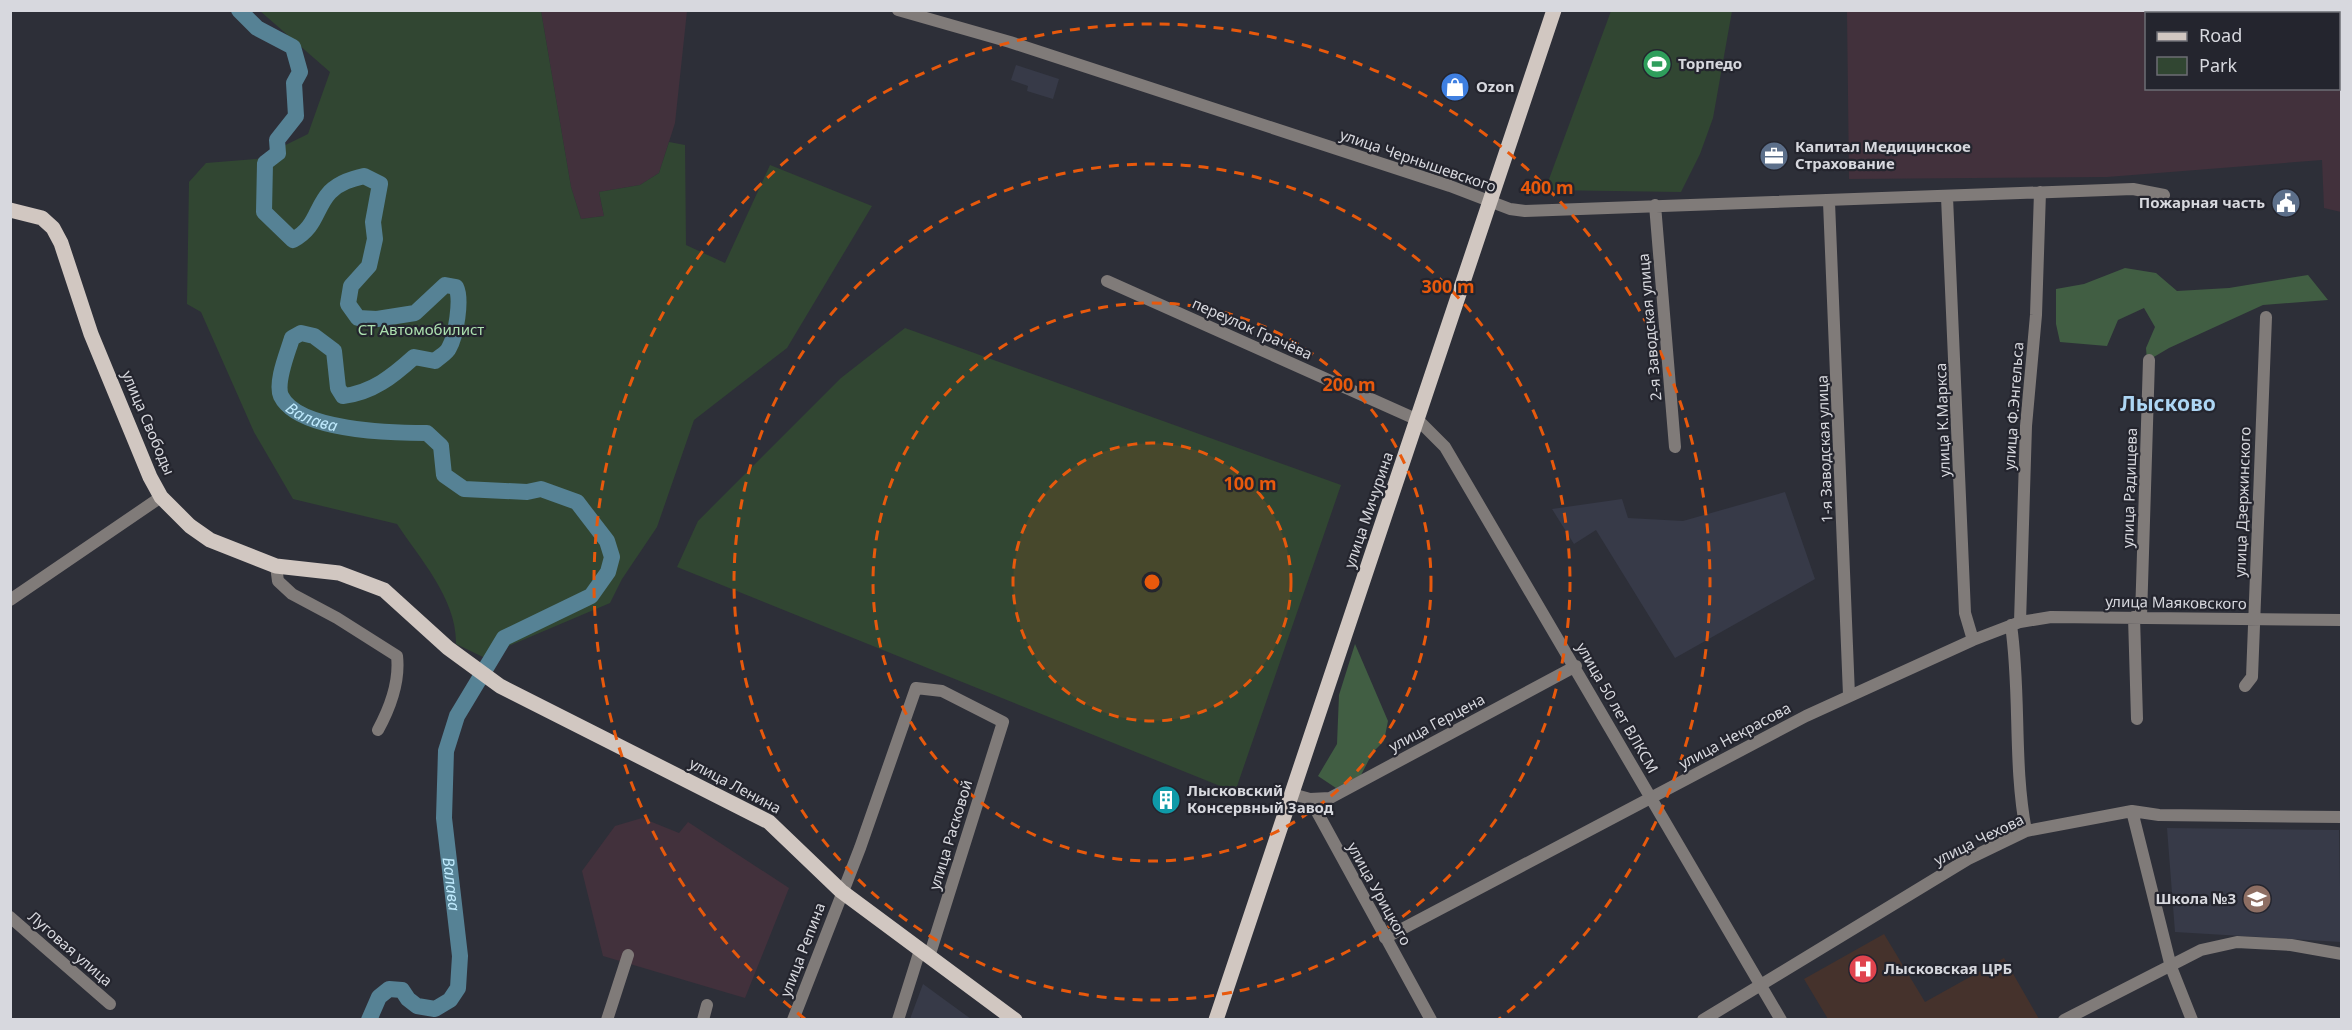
<svg xmlns="http://www.w3.org/2000/svg" width="2352" height="1030" font-family="'Noto Sans',sans-serif">
	<style>
		.built { fill: #373a48 }
		.industrial { fill: #42313c; fill-rule: evenodd }
		.medical { fill: #45322c }
		.green { fill: #314632 }
		.forest { fill: #415e43 }
		.lines { fill: none; stroke-linecap: round; stroke-linejoin: round }
		.river { stroke: #568295; stroke-width: 16 }
		.minor { stroke: #807b79; stroke-width: 12 }
		.major { stroke: #d1c7c1; stroke-width: 15 }
		.ring { fill: none; stroke: #e8590c; stroke-width: 3; stroke-dasharray: 10 8 }
		.labels { text-anchor: middle; stroke-width: 4.5; stroke-linejoin: round; paint-order: stroke }
		.poi-label { font-size: 15px; font-weight: bold; fill: #d7d8de; stroke: #24252e; text-anchor: start }
		.street-label { font-size: 15px; fill: #d7d8de; stroke: #24252e }
		.park-label { font-size: 15px; fill: #ace0af; stroke: #24252e }
		.water-label { font-size: 16px; font-style: italic; fill: #bfeafd; stroke: #24252e }
		.district-label { font-size: 21px; font-weight: bold; fill: #add6f4; stroke: #24252e }
		.centre { fill: #e8590c; stroke: #24252e; stroke-width: 3 }
		.ring-label { font-size: 18px; text-anchor: middle; font-weight: bold; fill: #e8590c; stroke: #24252e; stroke-width: 4.5; stroke-linejoin: round; paint-order: stroke }
	</style>
	<rect width="100%" height="100%" fill="#2d2f38"/>
	<path class="built" d="M 1016,65 L 1059,79 L 1053,99 L 1027,91 L 1028,86 L 1011,80 Z
		M 1785,492 L 1815,579 L 1675,658 L 1596,530 L 1574,544 L 1552,509 L 1622,499 L 1628,518 L 1683,521 Z
		M 2167,828 L 2339,830 L 2341,942 L 2175,932 Z
		M 923,984 L 971,1019 L 910,1019 Z"/>
	<path class="industrial" d="M 541,11 L 687,11 L 675,123 L 659,173 L 640,185 L 599,192 L 604,216 L 581,219 L 571,187 Z
		M 1847,11 L 2341,11 L 2341,212 L 2324,208 L 2322,160 L 2107,177 L 1849,179 ZM 2146,14 L 2338,14 L 2338,88 L 2146,88 Z
		M 642,818 L 679,833 L 688,822 L 789,888 L 745,998 L 603,956 L 582,871 L 615,826 Z"/>
	<path class="medical" d="M 1884,934 L 1925,1002 L 2004,958 L 2039,1019 L 1828,1019 L 1804,979 Z"/>
	<path class="green" d="M 260,11 L 541,11 L 571,187 L 581,219 L 604,216 L 599,192 L 640,185 L 659,173 L 669,142 L 685,145 L 686,245 L 725,263 L 770,165 L 872,206 L 787,348 L 694,420 L 657,527 L 622,579 L 610,603 L 483,657 L 456,644 C 457,599 420,559 397,524 L 293,499 L 254,432 L 201,312 L 187,304 L 189,182 L 206,163 L 257,159 L 308,134 L 330,72 Z
		M 1611,11 L 1732,11 L 1713,118 L 1700,154 L 1681,192 L 1545,190 Z
		M 905,328 L 1341,485 L 1235,792 L 677,567 L 698,521 L 841,378 Z"/>
	<path class="forest" d="M 2125,268 L 2156,273 L 2177,291 L 2229,288 L 2308,275 L 2328,300 L 2263,305 L 2169,348 L 2147,361 L 2146,348 L 2155,327 L 2144,308 L 2118,320 L 2107,346 L 2060,342 L 2056,324 L 2056,289 L 2084,284 Z
		M 1355,644 L 1388,721 L 1384,741 L 1373,752 L 1361,775 L 1336,788 L 1318,776 L 1337,744 L 1339,695 Z"/>
	<g class="lines">
		<path class="river" id="s1" d="M 239,10 L 257,28 L 293,47 L 300,72 L 294,83 L 296,116 L 277,140 L 278,153 L 265,163 L 264,212 L 293,240 C 317,227 315,208 330,192 C 340,182 352,179 364,176 L 380,184 L 373,222 L 375,239 L 369,266 L 351,286 L 348,304 L 358,318 L 377,319 L 415,313 L 445,285 L 456,287 C 462,299 456,336 449,348 C 447,353 439,357 435,361 L 414,357 C 393,376 372,393 343,396 L 338,388 L 334,351 L 314,336 L 301,333 L 292,338 C 288,352 275,382 281,396 C 298,431 392,433 427,433 L 441,446 L 444,475 L 464,489 L 527,492 L 541,489 L 577,502 L 607,541 L 612,557 L 608,572 L 591,596 L 504,638 L 457,716 L 446,751 L 444,818 L 460,956 L 458,988 L 450,1000 L 435,1009 L 417,1006 L 408,999 L 402,990 L 389,989 L 379,997 L 369,1020"/>
		<path class="minor" d="M 898,10 L 1010,42 L 1450,186 L 1510,209 L 1525,211 L 2133,189 L 2164,195
			M 1947,197 L 1965,613 L 1973,640
			M 1829,202 L 1849,695
			M 1655,205 L 1675,447
			M 1107,281 L 1418,420 L 1445,447 L 1781,1020
			M 276,566 L 278,581 L 292,594 L 337,618 L 397,656 C 400,682 390,708 378,730
			M 10,600 L 161,497
			M 2134,617 L 2137,719
			M 2141,617 L 2149,360
			M 2020,622 L 2026,426 L 2036,315 L 2040,192
			M 2011,625 C 2021,694 2013,763 2026,831
			M 2245,686 L 2252,677 L 2266,317
			M 1292,794 L 1310,799 L 1431,1020
			M 1310,799 L 1330,798 L 1576,666
			M 2132,811 L 2171,967 L 2192,1020
			M 10,917 L 110,1004
			M 1385,938 L 1806,716 L 1973,640 L 2020,622 L 2051,617 L 2342,620
			M 607,1020 L 628,955
			M 703,1020 L 707,1005
			M 793,1020 L 860,848 L 916,688 L 942,691 L 1003,722 L 929,957
			M 898,1020 L 920,950
			M 1703,1020 L 1968,859 L 2026,831 L 2132,811 L 2159,815 L 2342,817
			M 2064,1020 L 2201,950 L 2237,942 L 2291,945 L 2342,954"/>
		<path class="major" d="M 10,210 L 42,218 L 53,228 L 61,243 L 91,334 L 150,477 L 161,497 L 190,526 L 210,540 L 276,566 L 339,573 L 384,590 L 448,648 L 500,686 L 769,822 L 841,891 L 1015,1020
			M 1216,1020 L 1554,10"/>
	</g>
	<circle cx="1152" cy="582" r="139" fill="#e8590c" fill-opacity=".12"/>
	<g class="ring">
		<circle cx="1152" cy="582" r="139"/>
		<circle cx="1152" cy="582" r="279"/>
		<circle cx="1152" cy="582" r="418"/>
		<path d="M805 1019A558 558 0 1 1 1499 1019"/>
	</g>
	<defs>
		<g id="stadium-disc" transform="scale(1.5)"><circle r="9.5" fill="#2e9e5b" stroke="#24252e"/><path d="M0-5a6.5 5 0 1 0 0 10a6.5 5 0 1 0 0-10ZM-3.5-1.8h7v3.6h-7Z" fill="#fff"/></g>
		<g id="shop-disc" transform="scale(1.5)"><circle r="9.5" fill="#3f7fe0" stroke="#24252e"/><path d="M-5-2.5h2.3a2.7 3.5 0 0 1 5.4 0H5L5.5 6h-11ZM-1.5-2.5h3a1.5 2.3 0 0 0-3 0Z" fill="#fff"/></g>
		<g id="office-disc" transform="scale(1.5)"><circle r="9.5" fill="#5c6f8a" stroke="#24252e"/><path d="M-6-3h4V-5.5h4V-3h4V5H-6ZM-1-4.5V-3h2v-1.5ZM-6 0V1H6V0Z" fill="#fff"/></g>
		<g id="civic-disc" transform="scale(1.5)"><circle r="9.5" fill="#5c6f8a" stroke="#24252e"/><path d="M-.6-6.5H3V-4.5H.6V-3L4-1V1h2V6H-6V1h2V-1L-.6-3ZM-1.2 2.5V6h2.4V2.5Z" fill="#fff"/></g>
		<g id="building-disc" transform="scale(1.5)"><circle r="9.5" fill="#0f9aa8" stroke="#24252e"/><path d="M-4-6H4V6H1V3H-1V6H-4ZM-2.5-4.3h1.7v1.8h-1.7ZM.8-4.3h1.7v1.8H.8ZM-2.5-1h1.7V.8h-1.7ZM.8-1h1.7V.8H.8Z" fill="#fff"/></g>
		<g id="school-disc" transform="scale(1.5)"><circle r="9.5" fill="#8d6e63" stroke="#24252e"/><path d="M0-5L7-2L0 1L-7-2ZM-4 1L0 2.5L4 1V4Q0 6-4 4Z" fill="#fff"/></g>
		<g id="hospital-disc" transform="scale(1.5)"><circle r="9.5" fill="#e0444e" stroke="#24252e"/><path d="M-5-5h3v3.5h4V-5h3V5h-3V1.5h-4V5h-3Z" fill="#fff"/></g>
	</defs>
	<g fill-rule="evenodd">
		<use href="#stadium-disc" x="1657" y="64"/>
		<use href="#shop-disc" x="1455" y="87"/>
		<use href="#office-disc" x="1774" y="156"/>
		<use href="#civic-disc" x="2286" y="203"/>
		<use href="#building-disc" x="1166" y="800"/>
		<use href="#school-disc" x="2257" y="899"/>
		<use href="#hospital-disc" x="1863" y="969"/>
	</g>
	<g class="labels">
		<g class="poi-label">
			<text x="1678" y="69">Торпедо</text>
			<text x="1476" y="92">Ozon</text>
			<text x="1795" y="152">Капитал Медицинское<tspan x="1795" dy="17">Страхование</tspan></text>
			<text x="2265" y="208" text-anchor="end">Пожарная часть</text>
			<text x="1187" y="796">Лысковский<tspan x="1187" dy="17">Консервный Завод</tspan></text>
			<text x="2236" y="904" text-anchor="end">Школа №3</text>
			<text x="1884" y="974">Лысковская ЦРБ</text>
		</g>
		<g class="street-label">
			<text transform="translate(1418 161) rotate(19)" y="5">улица Чернышевского</text>
			<text transform="translate(1650 327) rotate(-95)" y="5">2-я Заводская улица</text>
			<text transform="translate(1252 329) rotate(24)" y="5">переулок Грачёва</text>
			<text transform="translate(2014 406) rotate(-86)" y="5">улица Ф.Энгельса</text>
			<text transform="translate(1943 420) rotate(-92)" y="5">улица К.Маркса</text>
			<text transform="translate(148 423) rotate(67)" y="5">улица Свободы</text>
			<text transform="translate(1825 449) rotate(-92)" y="5">1-я Заводская улица</text>
			<text transform="translate(2130 488) rotate(-88)" y="5">улица Радищева</text>
			<text transform="translate(2243 502) rotate(-88)" y="5">улица Дзержинского</text>
			<text transform="translate(1369 510) rotate(-71)" y="5">улица Мичурина</text>
			<text transform="translate(2176 603) rotate(1)" y="5">улица Маяковского</text>
			<text transform="translate(1617 708) rotate(60)" y="5">улица 50 лет ВЛКСМ</text>
			<text transform="translate(1437 723) rotate(-28)" y="5">улица Герцена</text>
			<text transform="translate(1735 736) rotate(-28)" y="5">улица Некрасова</text>
			<text transform="translate(735 786) rotate(28)" y="5">улица Ленина</text>
			<text transform="translate(951 835) rotate(-73)" y="5">улица Расковой</text>
			<text transform="translate(1979 840) rotate(-26)" y="5">улица Чехова</text>
			<text transform="translate(1379 894) rotate(61)" y="5">улица Урицкого</text>
			<text transform="translate(70 949) rotate(41)" y="5">Луговая улица</text>
			<text transform="translate(803 950) rotate(-69)" y="5">улица Репина</text>
		</g>
		<g class="park-label">
			<text x="421" y="335">СТ Автомобилист</text>
		</g>
		<g class="water-label">
			<text dy="6" stroke="none"><textPath href="#s1" startOffset="1040">Валава</textPath></text>
			<text dy="6" stroke="none"><textPath href="#s1" startOffset="1814">Валава</textPath></text>
		</g>
		<g class="district-label">
			<text x="2168" y="411">Лысково</text>
		</g>
	</g>
	<circle cx="1152" cy="582" r="9" class="centre"/>
	<g class="ring-label">
		<text x="1547" y="194">400 m</text>
		<text x="1448" y="293">300 m</text>
		<text x="1349" y="391">200 m</text>
		<text x="1250" y="490">100 m</text>
	</g>
	<rect width="2352" height="1030" fill="none" stroke="#d7d8de" stroke-width="24"/>
	<rect x="2145" y="12" width="195" height="78" fill="#24252e" stroke="#6c6d74" stroke-width="1.5"/>
	<rect x="2157" y="32" width="30" height="9" fill="#d1c7c1" stroke="#6c6d74" stroke-width="1.5"/>
	<text x="2199" y="42" font-size="18" fill="#d7d8de">Road</text>
	<rect x="2157" y="57" width="30" height="18" fill="#314632" stroke="#6c6d74" stroke-width="1.5"/>
	<text x="2199" y="72" font-size="18" fill="#d7d8de">Park</text>
</svg>
